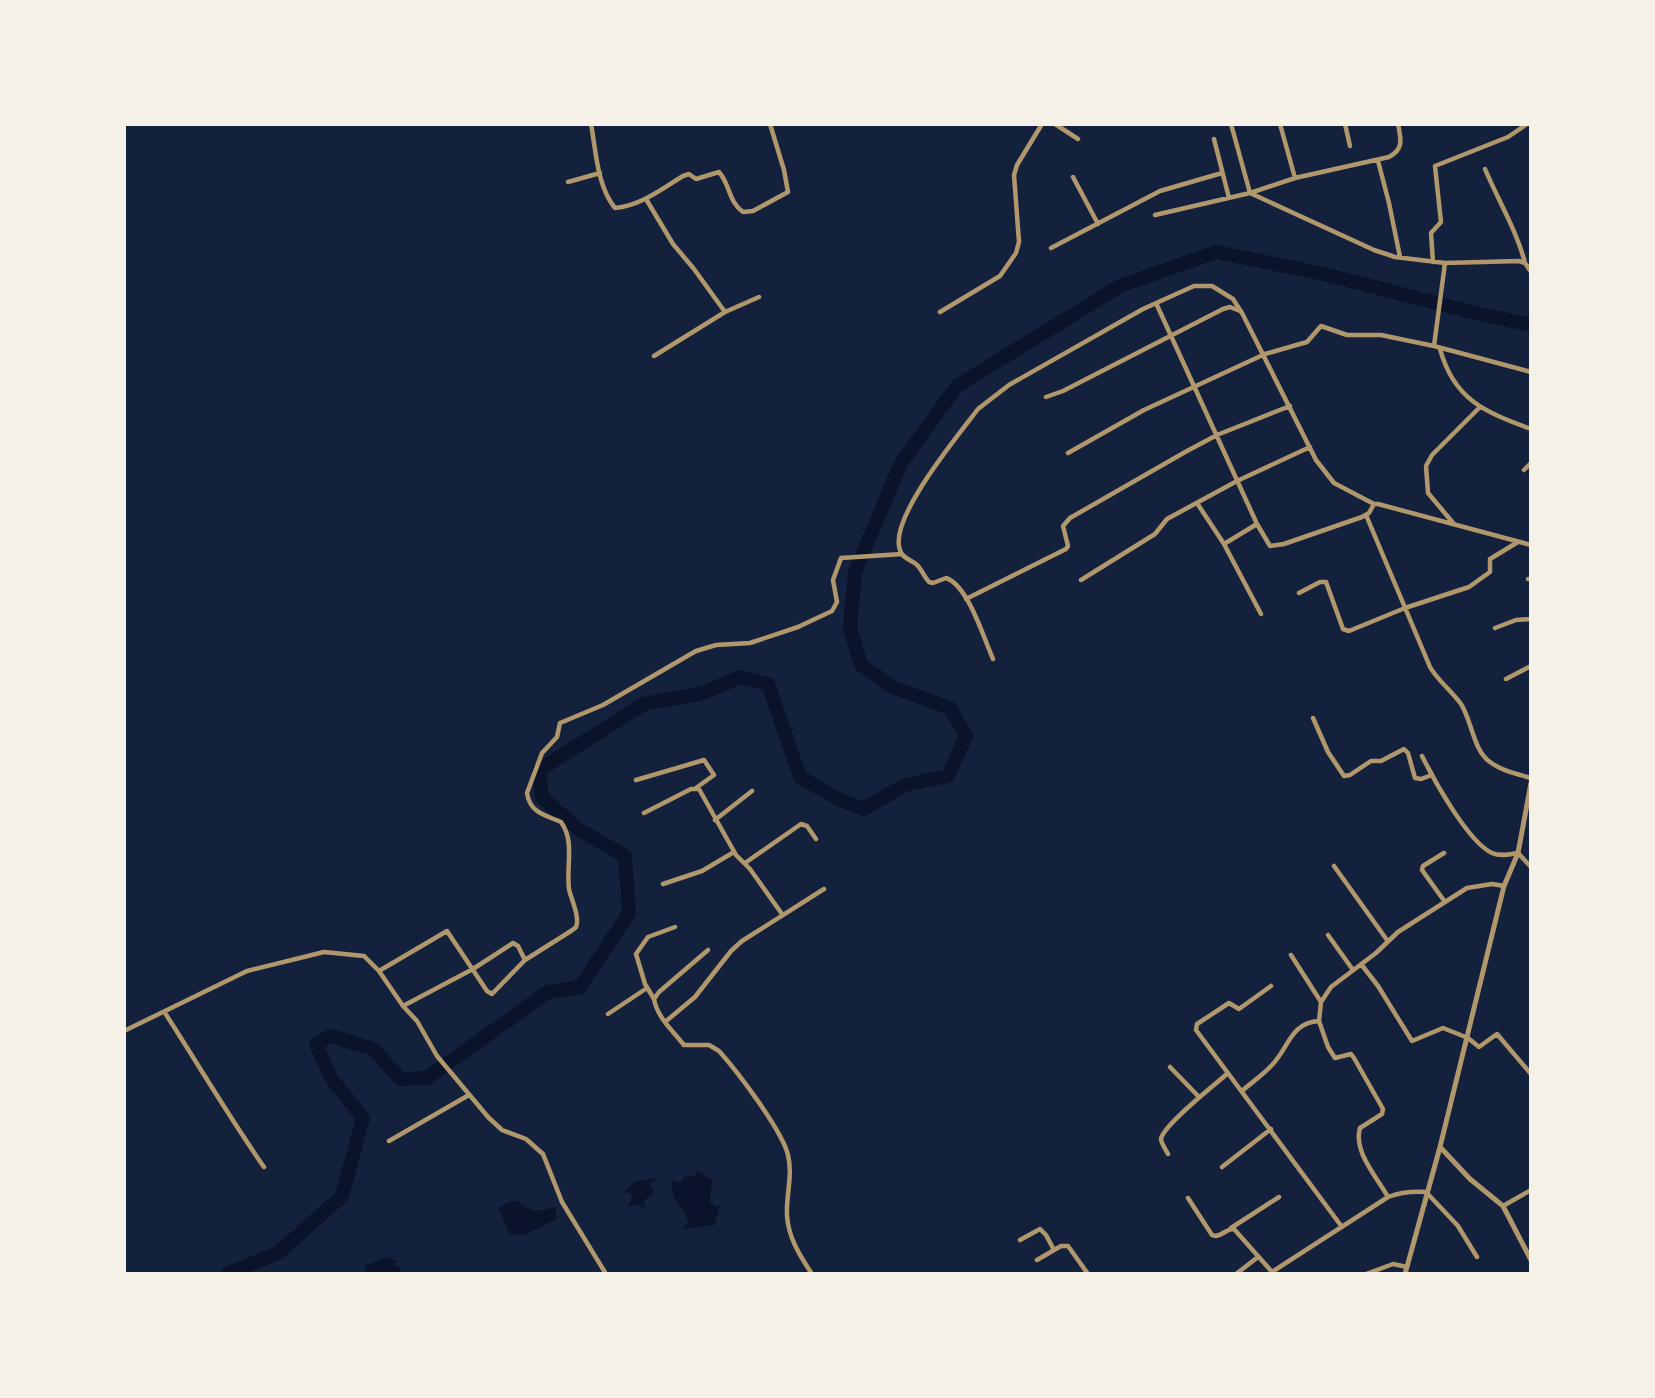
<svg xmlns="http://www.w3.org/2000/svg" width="1655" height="1398" font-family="'Source Sans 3',sans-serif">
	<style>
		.water { fill: #0b132b }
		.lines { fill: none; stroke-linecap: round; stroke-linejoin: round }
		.river { stroke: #0b132b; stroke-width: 14 }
		.minor { stroke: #b1986c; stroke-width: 4.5 }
		.tertiary { stroke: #b1986c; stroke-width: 5 }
	</style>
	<rect width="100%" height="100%" fill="#14213d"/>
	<path class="water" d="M 698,1171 L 712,1180 L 710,1203 L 713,1203 L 715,1207 L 720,1205 L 715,1225 L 683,1229 L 688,1222 L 681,1206 L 676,1205 L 678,1202 L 674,1197 L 671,1180 L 680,1183 L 686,1175 L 693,1177 Z
		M 652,1178 L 657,1181 L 650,1183 L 654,1192 L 644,1201 L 646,1209 L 636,1204 L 628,1207 L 632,1197 L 630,1192 L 624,1193 L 634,1182 Z
		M 511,1201 L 518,1201 C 532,1213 538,1212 555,1207 L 557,1219 L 524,1235 L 509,1234 L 499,1208 Z
		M 385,1257 L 398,1261 L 393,1264 L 400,1268 L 402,1274 L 365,1274 L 365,1266 Z"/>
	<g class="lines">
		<path class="river" d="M 227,1274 L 278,1253 L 342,1196 L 363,1118 L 331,1078 L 316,1044 L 331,1036 L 373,1049 L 401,1079 L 427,1078 L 548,992 L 580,987 L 629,913 L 625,856 L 578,829 L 542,797 L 539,770 L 644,704 L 703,693 L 740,677 L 768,684 L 800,777 L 840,800 L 864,809 L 905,785 L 948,776 L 966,736 L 950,708 L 892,687 L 861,665 L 850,628 L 855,572 L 901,463 L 957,386 L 1120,286 L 1216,252 L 1324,274 L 1471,312 L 1531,325"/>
		<path class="minor" d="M 591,124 C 596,151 597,186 615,208 C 640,206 662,189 683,176 L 689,174 L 696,179 L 719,172 C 730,184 728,201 743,212 L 753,211 L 788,192 L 784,170 L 770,124
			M 1055,124 L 1078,139
			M 1231,124 L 1250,193 L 1374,250 L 1395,257 L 1445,263 L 1519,261 L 1525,263 L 1531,272
			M 1280,124 L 1295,178
			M 1345,124 L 1350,146
			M 1214,139 L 1229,198
			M 1378,161 L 1389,203 L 1400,257
			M 1485,169 C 1498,200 1517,231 1525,263
			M 1073,177 L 1098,224
			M 568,182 L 600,173
			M 646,199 L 673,244 L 694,269 L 725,312
			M 1155,215 L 1250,193 L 1295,178 L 1389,157 C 1404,149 1401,139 1398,124
			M 1051,248 L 1160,191 L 1222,173
			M 1433,262 L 1431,233 L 1441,222 L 1435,166 L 1508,137 L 1527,124
			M 1156,303 L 1257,524 L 1270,546 L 1284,544 L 1362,517 L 1369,513 L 1374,504 L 1378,504 L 1531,545
			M 940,312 L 1000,276 L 1016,253 L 1019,242 L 1014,175 L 1017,165 L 1042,124
			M 1434,346 L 1531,372
			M 1440,349 C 1454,400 1485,412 1531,429
			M 654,356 L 725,312 L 759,297
			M 1046,397 L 1063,391 L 1223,309 L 1230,307 L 1240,311
			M 1068,453 L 1144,410 L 1265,354 L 1307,342 L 1321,326 L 1347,335 L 1381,335 L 1434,346 L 1445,263
			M 1524,470 L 1531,463
			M 1197,503 L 1224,544 L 1261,614
			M 1366,515 L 1430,667 C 1438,681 1451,690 1461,704 C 1472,721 1473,750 1490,762 C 1502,771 1517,774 1531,778
			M 1454,524 L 1428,493 L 1426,466 L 1432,455 L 1480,407
			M 1224,544 L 1257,524
			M 1528,579 L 1531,579
			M 1081,580 L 1155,534 L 1167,519 L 1237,481 L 1310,447
			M 1299,593 L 1320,582 L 1326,582 L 1343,629 L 1349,631 L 1405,608 L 1469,587 L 1490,572 L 1490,559 L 1518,542
			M 966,599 L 1066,549 L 1068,546 L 1063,526 L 1070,518 L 1187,451 L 1217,435 L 1290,406
			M 1495,628 L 1516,620 L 1531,619
			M 993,659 C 984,639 968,585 946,578 L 933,583 L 929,582 C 924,577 922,569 916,564 C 911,560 902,558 900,550 C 888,519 958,436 978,409 L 1009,385 L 1143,309 L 1194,286 L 1212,286 L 1233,299 L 1242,313 L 1316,460 L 1334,483 L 1374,504
			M 1506,679 L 1531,666
			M 1313,718 L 1328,752 L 1344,776 L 1350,775 L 1371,761 L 1381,761 L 1404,749 L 1408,753 L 1415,778 L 1421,779 L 1432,775
			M 1422,756 C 1434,780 1468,842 1492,853 C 1501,857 1509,854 1518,853 L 1531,867
			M 636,780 L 704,760 L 714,775 L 696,788
			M 644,813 L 691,789 L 699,789 L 736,855 L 750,869 L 782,914
			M 715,820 L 752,791
			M 1444,853 L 1423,866 L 1422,870 L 1445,902
			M 745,863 L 801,824 L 807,826 L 816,839
			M 1334,866 L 1387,940
			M 663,884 L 702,871 L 734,852
			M 1328,935 L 1353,970
			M 708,950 L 659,992 L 654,999 C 657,1017 673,1031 684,1045 L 709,1045 L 719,1051 C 737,1071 782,1130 788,1155 C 793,1175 786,1195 787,1215 C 788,1237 800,1256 812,1274
			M 1291,955 L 1321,1002
			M 1361,964 L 1378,986 L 1412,1041 L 1443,1028 L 1468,1038 L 1479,1047 L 1497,1034 L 1531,1074
			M 379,971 L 447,931 L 487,991 L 492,994 L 525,960 L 571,931 C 575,928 577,928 577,922 C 578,912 571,899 569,889 C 566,866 575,841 561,822 C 545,815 530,813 527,793 L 542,753 L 557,737 L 560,723 L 603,705 L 696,651 L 716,645 L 750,643 L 798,627 L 832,611 L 837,602 L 833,580 L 841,558 L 902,554
			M 1271,986 L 1239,1009 L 1229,1003 L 1197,1024 L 1196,1030 L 1342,1227
			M 654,999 L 645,984 L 636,954 L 648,937 L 675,927
			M 403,1006 L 473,969 L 513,943 L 518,946 L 525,960
			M 165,1013 C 198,1064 229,1117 264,1167
			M 608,1014 L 647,988
			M 665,1022 L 695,997 L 731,951 L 742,941 L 824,889
			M 124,1031 L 247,971 L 324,952 L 364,956 L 379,971 L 403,1006 L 417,1021 L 437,1056 L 488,1117 L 502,1130 L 526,1139 L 543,1154 L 562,1202 L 606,1274
			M 1170,1067 L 1199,1097
			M 1242,1091 C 1252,1082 1263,1075 1272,1065 C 1288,1049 1291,1022 1319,1021
			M 389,1141 L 469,1095
			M 1168,1154 C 1166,1150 1161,1143 1161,1139 C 1163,1125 1216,1084 1228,1073
			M 1222,1167 L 1271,1129
			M 1388,1197 C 1377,1177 1353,1152 1360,1128 L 1382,1114 L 1383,1109 L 1354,1058 L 1351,1054 L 1335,1058 L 1328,1047 L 1319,1021 L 1321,1002 L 1331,987 L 1376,953 L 1398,932 L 1467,888 L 1492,884 L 1504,886
			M 1188,1198 L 1212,1235 C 1220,1239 1226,1228 1234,1229 L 1273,1273
			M 1503,1206 L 1531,1190
			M 1231,1228 L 1279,1197
			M 1020,1240 L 1040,1229 L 1046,1235 L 1054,1250
			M 1037,1260 L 1061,1246 L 1068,1246 L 1088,1274
			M 1272,1272 L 1388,1197 C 1401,1192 1412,1191 1426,1192 L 1458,1226 L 1477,1257
			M 1236,1274 L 1258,1257
			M 1366,1274 L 1393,1264 L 1407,1267"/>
		<path class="tertiary" d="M 1440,1147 L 1470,1179 L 1503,1206 L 1531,1260
			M 1405,1274 L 1440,1147 L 1504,886 L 1518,853 L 1531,783"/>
	</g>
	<rect width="1655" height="1398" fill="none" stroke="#f6f1e7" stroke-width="252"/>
</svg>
